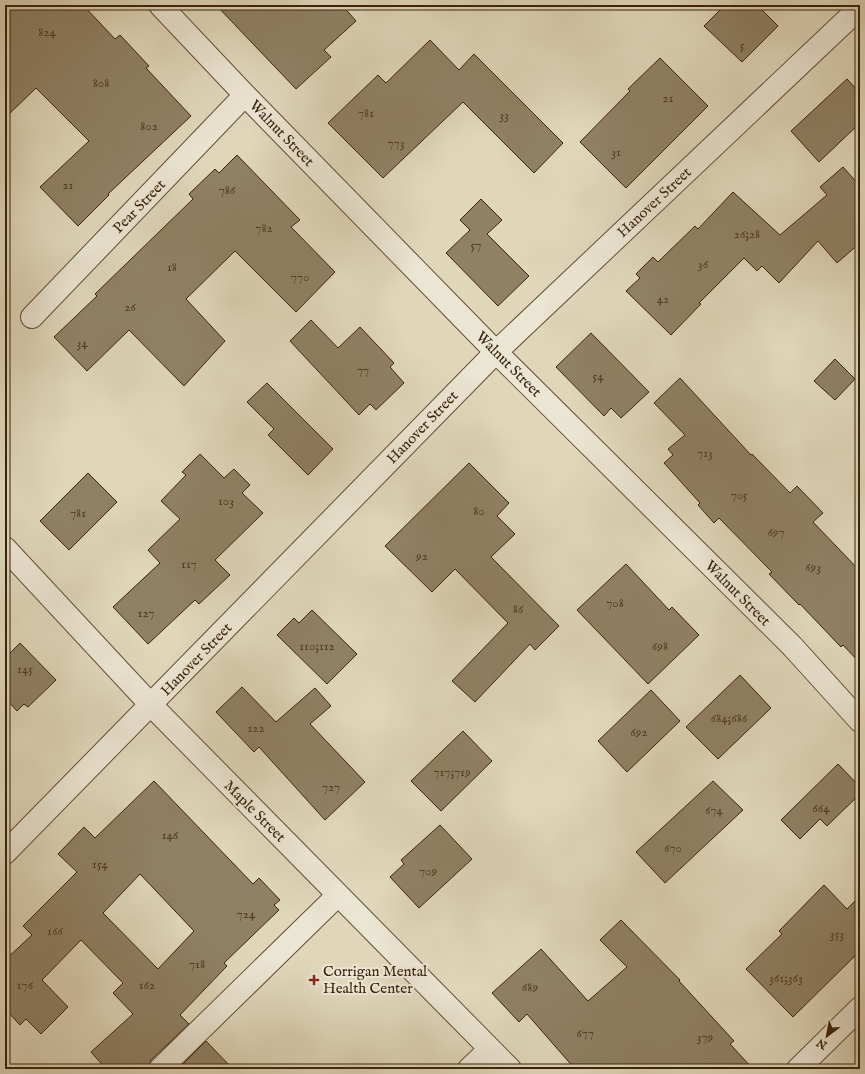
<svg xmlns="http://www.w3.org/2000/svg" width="865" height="1074" font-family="'IM FELL English',serif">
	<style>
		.building { fill: #908166; stroke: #39230a; fill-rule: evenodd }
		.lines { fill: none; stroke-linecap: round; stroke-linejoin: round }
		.minor-casing { stroke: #635036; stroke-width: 24 }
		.minor { stroke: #ebe5d3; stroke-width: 22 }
		.poi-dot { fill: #8f2418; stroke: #ebe5d3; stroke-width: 1.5 }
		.labels { text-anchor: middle; stroke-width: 4; stroke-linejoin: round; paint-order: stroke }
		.number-label { font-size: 13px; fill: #4f3a21 }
		.street-label { font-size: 15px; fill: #39230a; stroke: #ebe5d3 }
		.poi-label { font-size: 15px; fill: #39230a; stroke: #ebe5d3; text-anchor: start }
	</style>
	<rect width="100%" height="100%" fill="#e0d7bb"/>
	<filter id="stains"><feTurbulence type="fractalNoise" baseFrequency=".005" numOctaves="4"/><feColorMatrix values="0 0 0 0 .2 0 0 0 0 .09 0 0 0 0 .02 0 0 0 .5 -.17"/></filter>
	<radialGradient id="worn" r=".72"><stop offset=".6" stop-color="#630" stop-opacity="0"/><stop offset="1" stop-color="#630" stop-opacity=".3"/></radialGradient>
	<path class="building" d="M 5,5 L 83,5 L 115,39 L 120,35 L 149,66 L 146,68 L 191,116 L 108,194 L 109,195 L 78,226 L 40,187 L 89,141 L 36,88 L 5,118 Z
		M 216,5 L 342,5 L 356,21 L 324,50 L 331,57 L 296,89 Z
		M 725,5 L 757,5 L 778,26 L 742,62 L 704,26 Z
		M 430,40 L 459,70 L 474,54 L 563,143 L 534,173 L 463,102 L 383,178 L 328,123 L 378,75 L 386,83 Z
		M 660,58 L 708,106 L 626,188 L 580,142 L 630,91 L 628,89 Z
		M 847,79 L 860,93 L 860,123 L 819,162 L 791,131 Z
		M 237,155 L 300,220 L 291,227 L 335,272 L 296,312 L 235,251 L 186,299 L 225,341 L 184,386 L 129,330 L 87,371 L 54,337 L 97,296 L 95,294 L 193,199 L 189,194 L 215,169 L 219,173 Z
		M 843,167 L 860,186 L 860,243 L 837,263 L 818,241 L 779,283 L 762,266 L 757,271 L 744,258 L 699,303 L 701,304 L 671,335 L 626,291 L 640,278 L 636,274 L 653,257 L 658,262 L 695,226 L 698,229 L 733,192 L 780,235 L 827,195 L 820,187 Z
		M 481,199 L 502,220 L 487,234 L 529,276 L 498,306 L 446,253 L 470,230 L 460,220 Z
		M 311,320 L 338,348 L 360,327 L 394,363 L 390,367 L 404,383 L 376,410 L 370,404 L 359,415 L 290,341 Z
		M 591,333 L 649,392 L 621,418 L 611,408 L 604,416 L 556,367 Z
		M 835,359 L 855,379 L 835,400 L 814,381 Z
		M 680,378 L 751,455 L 752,454 L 790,493 L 797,486 L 823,513 L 813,522 L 860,571 L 860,663 L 843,645 L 841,647 L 800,604 L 799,605 L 769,574 L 772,572 L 719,518 L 714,523 L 698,505 L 700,503 L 664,463 L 673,455 L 668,449 L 685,435 L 654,403 Z
		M 267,383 L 333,449 L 308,475 L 268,435 L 274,429 L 247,402 Z
		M 200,454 L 224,478 L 234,469 L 250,485 L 242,493 L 263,513 L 215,560 L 230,575 L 199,604 L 195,600 L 148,644 L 113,607 L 160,563 L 148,550 L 180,519 L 161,501 L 186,475 L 182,472 Z
		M 469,463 L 509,503 L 497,516 L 515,534 L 491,557 L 559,626 L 535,650 L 530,644 L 475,702 L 452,681 L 508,623 L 455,569 L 432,592 L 385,546 Z
		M 88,473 L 117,502 L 69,550 L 40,521 Z
		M 626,564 L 669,610 L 672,607 L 699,635 L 648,684 L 577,610 Z
		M 312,610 L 357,654 L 327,684 L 277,635 L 294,618 L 299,623 Z
		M 20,643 L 56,680 L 28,707 L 24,704 L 17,711 L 5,698 L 5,658 Z
		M 740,675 L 771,708 L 718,759 L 686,727 Z
		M 242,687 L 276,722 L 315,688 L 331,706 L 310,724 L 365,782 L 325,820 L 259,747 L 254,752 L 216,712 Z
		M 651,690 L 680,721 L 627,772 L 598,741 Z
		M 463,731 L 492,761 L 441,811 L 411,781 Z
		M 838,764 L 860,787 L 860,794 L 827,826 L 820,819 L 800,839 L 781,820 Z
		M 154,781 L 253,884 L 259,878 L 280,900 L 274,905 L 279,910 L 224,963 L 227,966 L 180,1015 L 189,1024 L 151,1060 L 148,1069 L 106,1069 L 91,1052 L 133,1014 L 113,993 L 123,983 L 81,940 L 42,980 L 68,1007 L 41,1034 L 26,1019 L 20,1025 L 5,1009 L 5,960 L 32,935 L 23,926 L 77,872 L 58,854 L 84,827 L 95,838 ZM 140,874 L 194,931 L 158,969 L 103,913 Z
		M 713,781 L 743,810 L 665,883 L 636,852 Z
		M 440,825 L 472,859 L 419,908 L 390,877 L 404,864 L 401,860 Z
		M 824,885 L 847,909 L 860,896 L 860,951 L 793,1017 L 746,969 L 782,934 L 779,931 Z
		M 621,920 L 680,980 L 679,981 L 734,1041 L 730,1044 L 753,1069 L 575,1069 L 527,1014 L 519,1022 L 492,993 L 541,949 L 588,1001 L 627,967 L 600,940 Z
		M 206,1041 L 233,1069 L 178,1069 Z"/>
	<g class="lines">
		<g class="minor-casing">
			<path id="minor" d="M 160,5 L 245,95 L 496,352 L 792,646 L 860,721
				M 32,317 L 245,95
				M 5,548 L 151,705 L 510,1069
				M 5,853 L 496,352 L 852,15
				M 160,1069 L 338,895
				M 469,1069 L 490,1049
				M 798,1069 L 860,1008"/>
		</g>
		<use href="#minor" class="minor"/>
	</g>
	<path class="poi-dot" d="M312 974h4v4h4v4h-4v4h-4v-4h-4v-4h4z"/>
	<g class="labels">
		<g class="number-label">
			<text x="47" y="36">824</text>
			<text x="742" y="49">5</text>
			<text x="101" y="87">808</text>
			<text x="668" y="102">21</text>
			<text x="366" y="117">781</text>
			<text x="504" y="119">33</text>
			<text x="149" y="130">802</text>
			<text x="396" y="147">773</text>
			<text x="616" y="156">31</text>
			<text x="68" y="189">21</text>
			<text x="227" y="194">786</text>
			<text x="264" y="232">782</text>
			<text x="747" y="238">26;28</text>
			<text x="476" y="249">57</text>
			<text x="703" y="268">36</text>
			<text x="172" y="271">18</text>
			<text x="300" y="281">770</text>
			<text x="663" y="303">42</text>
			<text x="130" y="311">26</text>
			<text x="82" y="347">34</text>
			<text x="363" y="374">77</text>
			<text x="598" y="380">54</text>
			<text x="705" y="457">713</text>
			<text x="739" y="499">705</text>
			<text x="226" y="505">103</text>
			<text x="479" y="515">80</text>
			<text x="78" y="517">781</text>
			<text x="776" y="536">697</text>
			<text x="422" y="560">92</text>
			<text x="189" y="568">117</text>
			<text x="813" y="571">693</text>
			<text x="615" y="607">708</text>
			<text x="518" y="613">86</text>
			<text x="146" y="617">127</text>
			<text x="317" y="650">110;112</text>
			<text x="660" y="650">698</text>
			<text x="25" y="673">145</text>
			<text x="729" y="722">684;686</text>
			<text x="256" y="732">122</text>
			<text x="639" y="736">692</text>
			<text x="452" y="776">717;719</text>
			<text x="331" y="791">727</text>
			<text x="821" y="812">664</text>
			<text x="714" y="814">674</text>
			<text x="170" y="839">146</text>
			<text x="673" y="852">670</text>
			<text x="100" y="868">154</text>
			<text x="428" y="875">709</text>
			<text x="246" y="918">724</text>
			<text x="55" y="935">166</text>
			<text x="837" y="938">353</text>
			<text x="197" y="968">718</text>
			<text x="786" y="982">361;363</text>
			<text x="25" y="989">176</text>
			<text x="147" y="989">162</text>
			<text x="530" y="991">689</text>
			<text x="585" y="1037">677</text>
			<text x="705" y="1041">379</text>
		</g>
		<g class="street-label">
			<text transform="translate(282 133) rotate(46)" y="5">Walnut Street</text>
			<text transform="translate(654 202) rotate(-43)" y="5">Hanover Street</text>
			<text transform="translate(139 206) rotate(-46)" y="5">Pear Street</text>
			<text transform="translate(509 364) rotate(45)" y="5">Walnut Street</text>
			<text transform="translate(422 427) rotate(-46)" y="5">Hanover Street</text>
			<text transform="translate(738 593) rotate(45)" y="5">Walnut Street</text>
			<text transform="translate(196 659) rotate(-46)" y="5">Hanover Street</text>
			<text transform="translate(255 811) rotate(45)" y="5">Maple Street</text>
		</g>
		<g class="poi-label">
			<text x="323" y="976">Corrigan Mental<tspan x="323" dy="17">Health Center</tspan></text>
		</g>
	</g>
	<rect width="865" height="1074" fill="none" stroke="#e0d7bb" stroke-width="20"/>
	<rect x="6" y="6" width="853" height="1062" fill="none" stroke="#39230a" stroke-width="2"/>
	<rect x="10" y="10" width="845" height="1054" fill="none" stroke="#39230a"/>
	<g transform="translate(827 1036) rotate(212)" stroke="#ebe5d3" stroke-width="3" paint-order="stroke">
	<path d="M0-3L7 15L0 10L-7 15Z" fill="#39230a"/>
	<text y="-6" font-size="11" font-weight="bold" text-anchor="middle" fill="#39230a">N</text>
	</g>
	<rect width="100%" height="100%" filter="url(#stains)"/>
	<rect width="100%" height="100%" fill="url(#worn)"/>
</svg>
